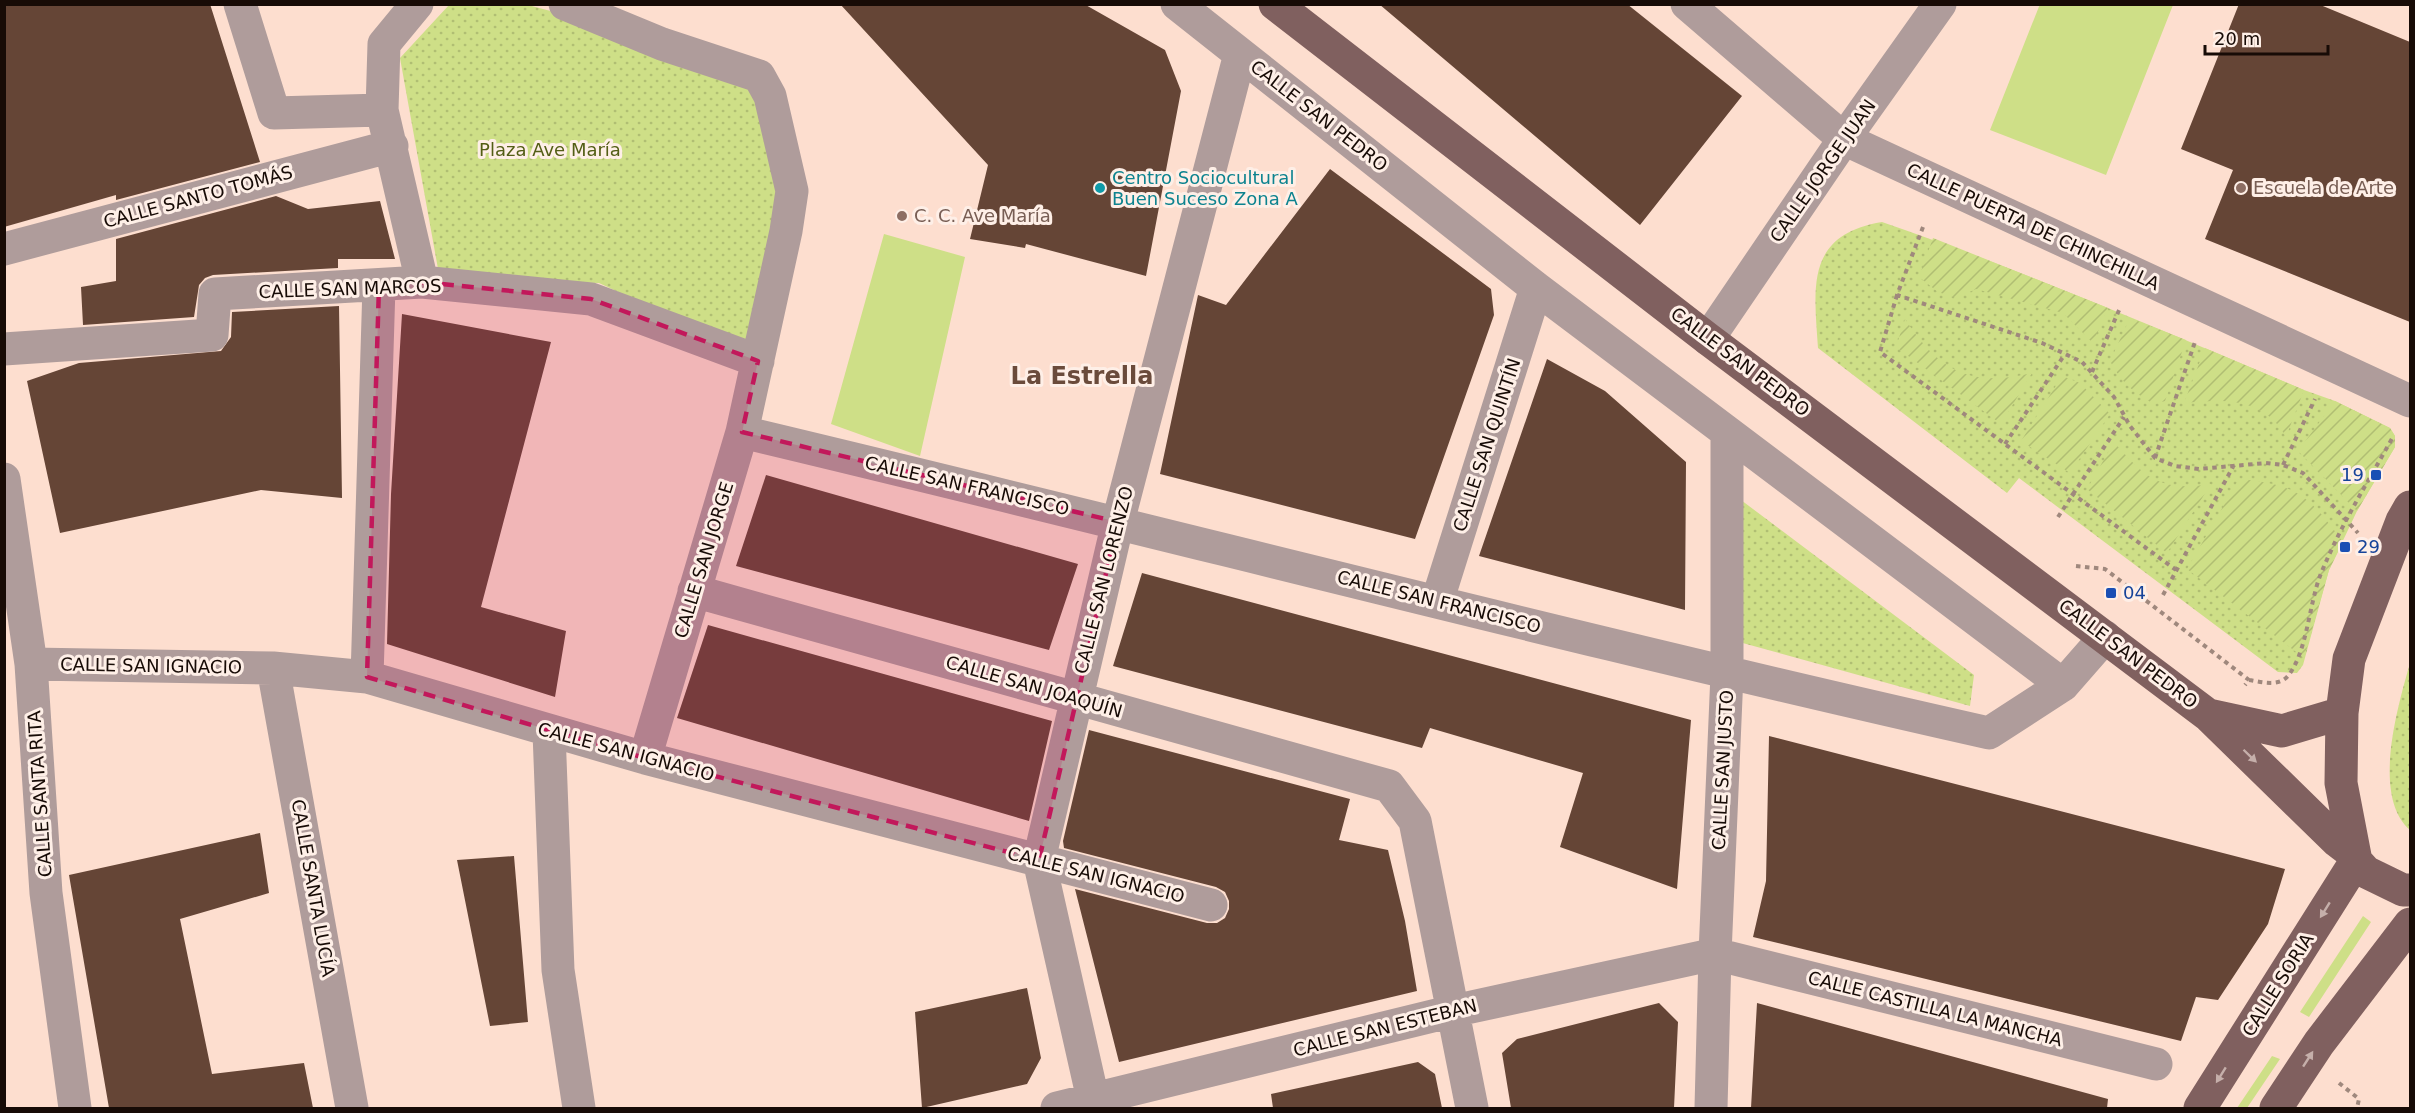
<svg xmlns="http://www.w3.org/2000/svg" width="2415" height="1113" font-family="'DejaVu Sans',sans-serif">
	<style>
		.grass { fill: #cedf87 }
		.park { fill: url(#park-dots) }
		.garden { fill: url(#garden-furrows) }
		.building { fill: #654536 }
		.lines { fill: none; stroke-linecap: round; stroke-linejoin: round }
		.path { stroke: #9f887d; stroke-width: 4; stroke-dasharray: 4.5 4.5; stroke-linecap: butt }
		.minor { stroke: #af9c9b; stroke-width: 33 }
		.major { stroke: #80605f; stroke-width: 33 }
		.oneway { fill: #c5afaa }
		.marked { fill: #c2185b; fill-opacity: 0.2; stroke: #c2185b; stroke-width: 4.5; stroke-dasharray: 12 8; stroke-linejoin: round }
		.culture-dot { fill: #0f9aa8; stroke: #feefe7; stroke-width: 2 }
		.education-dot { fill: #8d6e63; stroke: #feefe7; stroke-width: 2 }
		.transit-dot { fill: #1a4fb4; stroke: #feefe7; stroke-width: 2 }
		.labels { text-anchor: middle; stroke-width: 6; stroke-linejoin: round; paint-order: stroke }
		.street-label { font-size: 18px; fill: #170b06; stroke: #feefe7 }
		.park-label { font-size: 18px; fill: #535e15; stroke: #feefe7 }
		.culture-label { font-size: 18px; fill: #0d838f; stroke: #feefe7; text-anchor: start }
		.education-label { font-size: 18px; fill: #785e54; stroke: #feefe7; text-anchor: start }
		.transit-label { font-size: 18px; fill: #164399; stroke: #feefe7; text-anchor: start }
		.district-label { font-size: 24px; font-weight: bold; fill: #6a4b3b; stroke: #feefe7 }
	</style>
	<defs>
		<pattern id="park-dots" width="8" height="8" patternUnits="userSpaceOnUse" patternTransform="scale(1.5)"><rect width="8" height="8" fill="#cedf87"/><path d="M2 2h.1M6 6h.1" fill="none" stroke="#b0be73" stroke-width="1.8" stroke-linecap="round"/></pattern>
		<pattern id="garden-furrows" width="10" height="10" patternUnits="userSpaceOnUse" patternTransform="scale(1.5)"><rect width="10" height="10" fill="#cedf87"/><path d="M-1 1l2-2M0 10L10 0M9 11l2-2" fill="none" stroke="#b0be73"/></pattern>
	</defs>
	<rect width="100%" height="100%" fill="#fddecf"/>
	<path class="grass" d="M 2040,4 L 2173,5 L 2106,175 L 1990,130 Z
		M 884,234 L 965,257 L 920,456 L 831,424 Z
		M 2363,916 L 2371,922 L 2309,1017 L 2300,1012 Z
		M 2272,1056 L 2280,1059 L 2247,1108 L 2237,1108 Z"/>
	<path class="park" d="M 449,5 L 528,5 L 573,17 L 761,90 L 783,205 L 755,356 L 599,283 L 440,280 L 400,58 Z
		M 1882,222 C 2025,271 2164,331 2304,390 L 2335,401 L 2390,428 L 2395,436 L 2395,447 L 2357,511 L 2329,570 L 2303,665 L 2297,673 L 2278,672 L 2019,478 L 2007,493 L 1818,348 C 1814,287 1805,235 1882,222 Z
		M 1737,497 L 1974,675 L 1970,706 L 1739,642 Z
		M 2410,663 L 2410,830 C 2371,796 2398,706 2410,663 Z"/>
	<path class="garden" d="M 1933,238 L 2108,308 L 2093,343 L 2063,313 L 1976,289 L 1956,298 L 1938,292 L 1919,277 Z
		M 2130,318 L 2186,340 L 2165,401 L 2154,404 C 2134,393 2121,382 2110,361 Z
		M 1905,319 C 1939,371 1970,388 2032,373 L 2001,424 L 1896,347 Z
		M 2205,348 L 2304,390 L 2286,437 C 2264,397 2224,399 2184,403 Z
		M 2062,376 L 2080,383 L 2110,414 L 2070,473 L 2021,441 Z
		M 2335,401 L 2390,428 L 2395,436 L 2395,447 L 2357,511 L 2298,451 Z
		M 2114,442 C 2146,479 2161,492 2211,484 L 2167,553 L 2087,489 Z
		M 2239,479 C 2299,485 2308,495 2343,542 L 2329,570 L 2304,658 L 2187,569 Z"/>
	<path class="building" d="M 4,4 L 210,4 L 260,162 L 116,200 L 116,195 L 4,227 Z
		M 840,4 L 1084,4 L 1165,50 L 1181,91 L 1146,276 L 1026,244 L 1025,248 L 970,239 L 988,165 Z
		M 1379,4 L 1627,4 L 1742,96 L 1640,225 Z
		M 2239,4 L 2318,4 L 2410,42 L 2410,322 L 2205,239 L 2233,170 L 2181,149 Z
		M 1330,169 L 1491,289 L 1494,315 L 1415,539 L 1160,474 L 1198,295 L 1226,305 Z
		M 276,196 L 308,209 L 380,201 L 395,259 L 338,259 L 338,268 L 213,275 L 205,278 L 199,285 L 194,317 L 83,325 L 81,287 L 116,281 L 116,239 Z
		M 339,306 L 342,498 L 261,490 L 60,533 L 27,381 L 79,363 L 221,351 L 231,337 L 232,312 Z
		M 402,314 L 551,342 L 481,607 L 566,631 L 555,697 L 387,644 L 391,494 Z
		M 1547,359 L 1605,391 L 1686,462 L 1685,610 L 1479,556 Z
		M 766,475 L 1078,564 L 1049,650 L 736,566 Z
		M 1142,573 L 1691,720 L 1677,889 L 1560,847 L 1583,773 L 1430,728 L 1422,748 L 1113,666 Z
		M 708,625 L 1052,721 L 1029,821 L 677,718 Z
		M 1089,730 L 1350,799 L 1339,840 L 1388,850 L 1405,921 L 1417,991 L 1119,1062 L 1075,889 L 1207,923 L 1217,923 L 1225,918 L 1229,909 L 1229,901 L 1225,892 L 1216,887 L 1064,848 L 1063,841 Z
		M 1769,736 L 2285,869 L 2268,924 L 2218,1000 L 2196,997 L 2181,1041 L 1753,937 L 1766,881 Z
		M 260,833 L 269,893 L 180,919 L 212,1074 L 304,1063 L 313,1108 L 109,1108 L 69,875 Z
		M 514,856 L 528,1022 L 490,1026 L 457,860 Z
		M 1027,988 L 1041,1058 L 1027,1084 L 922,1108 L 915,1012 Z
		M 1659,1003 L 1678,1022 L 1674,1108 L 1511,1108 L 1502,1053 L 1517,1039 Z
		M 1757,1003 L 2108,1099 L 2107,1108 L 1751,1108 Z
		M 1418,1062 L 1435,1074 L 1442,1108 L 1273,1108 L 1271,1094 Z"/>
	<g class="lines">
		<path class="path" d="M 1923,227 L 1897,295 L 2042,343 L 2082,362 L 2114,397 L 2130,426 L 2155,458 L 2175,466 L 2199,469 L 2266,463 L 2283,465 L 2303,473 L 2358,533
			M 1897,295 L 1880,352 L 2176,570
			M 2092,372 L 2120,308
			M 2005,444 L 2065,354
			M 2155,458 L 2195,342
			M 2283,465 L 2315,399
			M 2058,517 L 2124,417
			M 2076,566 L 2105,569 L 2249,680 L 2245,685
			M 2163,595 L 2234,465
			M 2249,680 C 2262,682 2278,687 2288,676 C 2307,652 2309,605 2320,576 C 2340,526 2368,482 2394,435
			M 2339,1083 L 2359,1099 L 2357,1108"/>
		<path class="minor" d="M 240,4 L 274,113 L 382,110
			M 417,4 L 384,44 L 382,110 L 422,282
			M 565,4 L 662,44 L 759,76 L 770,96 L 792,191 L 786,231 L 742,432 L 645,758
			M 1177,4 L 1536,288 L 2063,685
			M 1687,4 L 1844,139 L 2410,401
			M 4,249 L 392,146
			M 1708,339 L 1844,139 L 1940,4
			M 4,349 L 212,335 L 215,294 L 422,282 L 591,299 L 758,361
			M 742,432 C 1158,531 1571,639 1989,733 L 2063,685 L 2105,637
			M 4,479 L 31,664 L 46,893 L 75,1108
			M 694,591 L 1389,786 L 1415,821 L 1472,1108
			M 1437,602 L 1536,288
			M 31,664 L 273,668 L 367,677 L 645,758 L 1211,905
			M 273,668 L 352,1108
			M 367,677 L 379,286
			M 549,732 L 558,970 L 579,1108
			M 1057,1108 L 1453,1011 L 1715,954 L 2156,1064
			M 1095,1108 L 1039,860 L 1118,522 L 1240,54
			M 1711,1108 L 1715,954 L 1727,674 L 1727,432"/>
		<path class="major" d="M 1275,4 L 1708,339 L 2208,715 L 2337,841 L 2354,854
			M 2410,507 L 2402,521 L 2349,659 L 2342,713 L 2341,783 L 2356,861 L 2366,872 L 2403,890 L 2410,890
			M 2208,715 L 2282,731 L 2342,713
			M 2200,1108 L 2356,861
			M 2276,1108 L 2319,1043 L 2410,924"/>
	</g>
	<defs><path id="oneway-solid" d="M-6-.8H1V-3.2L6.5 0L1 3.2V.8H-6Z" transform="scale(1.5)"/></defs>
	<g class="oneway">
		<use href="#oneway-solid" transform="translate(2250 756) rotate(44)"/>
		<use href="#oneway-solid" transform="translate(2325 910) rotate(122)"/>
		<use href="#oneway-solid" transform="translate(2308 1059) rotate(-57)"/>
		<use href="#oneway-solid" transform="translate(2221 1075) rotate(122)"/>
	</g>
	<path class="marked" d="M 422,282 L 591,299 L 758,361 L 742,432 L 1118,522 L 1039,860 L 645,758 L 367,677 L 379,286 Z"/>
	<circle class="culture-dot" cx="1100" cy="188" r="6"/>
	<g class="education-dot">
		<circle cx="2241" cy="188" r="6"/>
		<circle cx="902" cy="216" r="6"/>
	</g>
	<g class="transit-dot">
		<rect x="2370" y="469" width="12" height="12" rx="3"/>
		<rect x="2339" y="541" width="12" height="12" rx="3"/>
		<rect x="2105" y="587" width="12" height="12" rx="3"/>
	</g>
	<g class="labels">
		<g class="street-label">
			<text transform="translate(1319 116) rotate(38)" y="6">CALLE SAN PEDRO</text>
			<text transform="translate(1823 171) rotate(-55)" y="6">CALLE JORGE JUAN</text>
			<text transform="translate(198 197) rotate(-15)" y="6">CALLE SANTO TOMÁS</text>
			<text transform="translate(2033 227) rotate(25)" y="6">CALLE PUERTA DE CHINCHILLA</text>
			<text transform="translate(350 289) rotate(-2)" y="6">CALLE SAN MARCOS</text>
			<text transform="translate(1740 362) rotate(37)" y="6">CALLE SAN PEDRO</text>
			<text transform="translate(1487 445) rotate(-72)" y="6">CALLE SAN QUINTÍN</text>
			<text transform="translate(967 486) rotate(13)" y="6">CALLE SAN FRANCISCO</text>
			<text transform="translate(704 560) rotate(-73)" y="6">CALLE SAN JORGE</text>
			<text transform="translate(1104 580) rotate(-76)" y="6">CALLE SAN LORENZO</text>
			<text transform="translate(1439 602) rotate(14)" y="6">CALLE SAN FRANCISCO</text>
			<text transform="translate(2128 654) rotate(37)" y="6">CALLE SAN PEDRO</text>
			<text transform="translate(151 666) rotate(1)" y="6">CALLE SAN IGNACIO</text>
			<text transform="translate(1034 687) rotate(16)" y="6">CALLE SAN JOAQUÍN</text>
			<text transform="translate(626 752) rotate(15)" y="6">CALLE SAN IGNACIO</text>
			<text transform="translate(1723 770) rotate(-87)" y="6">CALLE SAN JUSTO</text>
			<text transform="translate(40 794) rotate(-94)" y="6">CALLE SANTA RITA</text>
			<text transform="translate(1096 875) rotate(14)" y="6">CALLE SAN IGNACIO</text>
			<text transform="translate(313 888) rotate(80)" y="6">CALLE SANTA LUCÍA</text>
			<text transform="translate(2278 985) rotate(-58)" y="6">CALLE SORIA</text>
			<text transform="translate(1935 1009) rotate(14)" y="6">CALLE CASTILLA LA MANCHA</text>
			<text transform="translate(1385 1028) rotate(-14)" y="6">CALLE SAN ESTEBAN</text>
		</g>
		<g class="park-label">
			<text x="550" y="156">Plaza Ave María</text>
		</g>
		<g class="culture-label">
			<text x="1112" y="184">Centro Sociocultural<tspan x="1112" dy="21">Buen Suceso Zona A</tspan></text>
		</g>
		<g class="education-label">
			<text x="2253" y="194">Escuela de Arte</text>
			<text x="914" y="222">C. C. Ave María</text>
		</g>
		<g class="transit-label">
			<text x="2364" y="481" text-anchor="end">19</text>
			<text x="2357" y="553">29</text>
			<text x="2123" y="599">04</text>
		</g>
		<g class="district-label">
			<text x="1082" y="384">La Estrella</text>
		</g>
	</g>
	<rect width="2415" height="1113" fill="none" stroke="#170b06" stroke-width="12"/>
	<path d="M2205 45v9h123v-9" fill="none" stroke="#170b06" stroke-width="3"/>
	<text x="2214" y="45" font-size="18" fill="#170b06" stroke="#feefe7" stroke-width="4.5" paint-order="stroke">20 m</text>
</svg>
